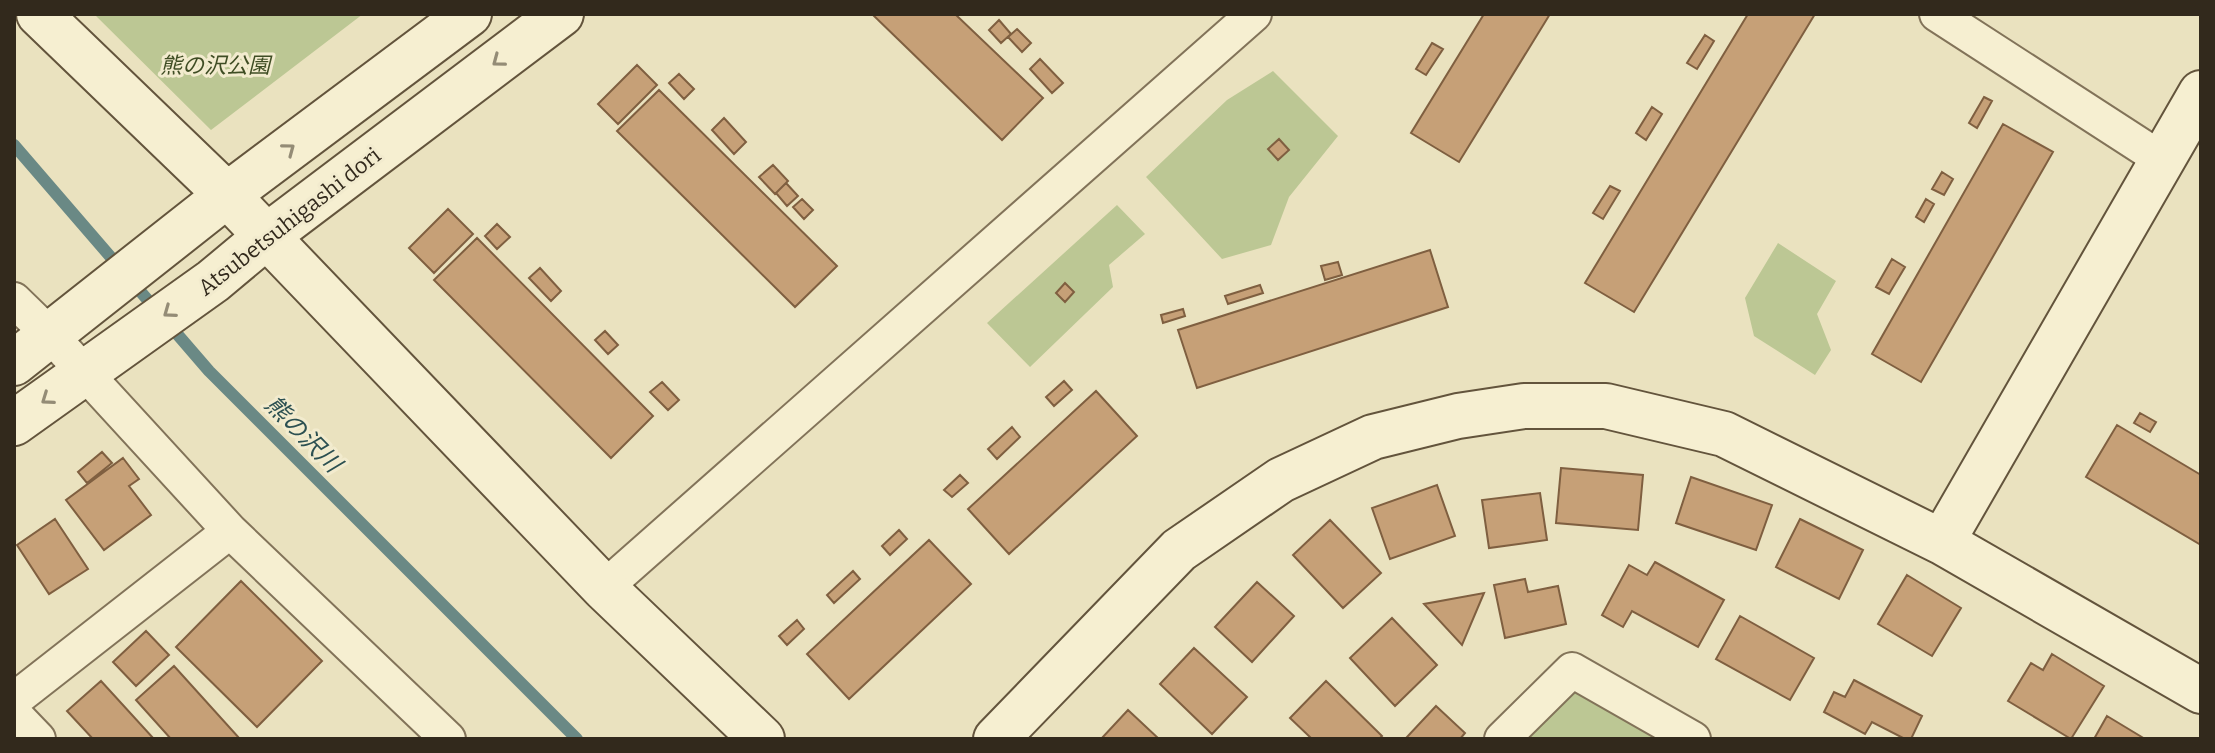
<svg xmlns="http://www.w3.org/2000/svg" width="2215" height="753" font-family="Bitter,'Noto Sans JP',serif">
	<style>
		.green { fill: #bcc794 }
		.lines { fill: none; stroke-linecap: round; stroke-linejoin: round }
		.stream { stroke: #6a8985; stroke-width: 12 }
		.building { fill: #c6a077; stroke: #7f5f40; stroke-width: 2 }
		.street-casing { stroke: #827359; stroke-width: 38 }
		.secondary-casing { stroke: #63543c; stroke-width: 48 }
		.street { stroke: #f6efd1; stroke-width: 34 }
		.secondary { stroke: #f6efd1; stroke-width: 44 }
		.oneway { stroke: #948c76 }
		.labels { text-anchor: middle; stroke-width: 6; stroke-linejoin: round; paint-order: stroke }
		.park-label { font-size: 22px; font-style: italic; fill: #3f4d24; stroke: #f2ebce }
		.street-label { font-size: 22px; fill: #32291c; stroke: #f2ebce }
		.water-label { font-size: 24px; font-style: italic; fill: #2c5051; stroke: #f2ebce }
	</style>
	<rect width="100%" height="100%" fill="#eae2bf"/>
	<path class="green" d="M 94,14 L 363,14 L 211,130 Z
		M 1273,71 L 1338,136 L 1289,197 L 1271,245 L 1222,259 L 1146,177 L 1227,100 Z
		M 1117,205 L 1145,234 L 1109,265 L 1113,287 L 1030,367 L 987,323 Z
		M 1778,243 L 1836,281 L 1817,314 L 1831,350 L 1815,375 L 1754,336 L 1745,298 Z
		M 1572,670 L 1693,739 L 1502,739 Z"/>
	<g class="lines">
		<path class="stream" d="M 14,145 L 209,371 L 577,739"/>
	</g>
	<path class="building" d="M 872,14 L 955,14 L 1043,98 L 1002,140 Z
		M 1484,14 L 1550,14 L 1459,162 L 1411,133 Z
		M 1748,14 L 1815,14 L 1634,312 L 1585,283 Z
		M 999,20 L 1011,34 L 1001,43 L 989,30 Z
		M 1017,29 L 1031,43 L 1022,52 L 1008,37 Z
		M 1705,35 L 1714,41 L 1697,69 L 1687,63 Z
		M 1432,43 L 1443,49 L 1426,75 L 1416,69 Z
		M 1040,59 L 1063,83 L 1052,93 L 1030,69 Z
		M 637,65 L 657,85 L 618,124 L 598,104 Z
		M 679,74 L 694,89 L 684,99 L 669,83 Z
		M 659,90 L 837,266 L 795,307 L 617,131 Z
		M 1984,97 L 1992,101 L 1977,128 L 1969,123 Z
		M 1652,107 L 1662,114 L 1646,140 L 1636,133 Z
		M 724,118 L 746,142 L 734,154 L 712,130 Z
		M 2003,124 L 2053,152 L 1921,382 L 1872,354 Z
		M 1279,139 L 1289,150 L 1278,160 L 1268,149 Z
		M 773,165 L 788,181 L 775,194 L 759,177 Z
		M 1942,172 L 1953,179 L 1944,195 L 1932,189 Z
		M 786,183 L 798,196 L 787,206 L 776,193 Z
		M 1610,186 L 1620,191 L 1603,219 L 1593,213 Z
		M 802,199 L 813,210 L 804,219 L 793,207 Z
		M 1926,199 L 1934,204 L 1924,222 L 1916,217 Z
		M 448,209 L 473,234 L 434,273 L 409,248 Z
		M 497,224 L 510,237 L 497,249 L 485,236 Z
		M 477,238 L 653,416 L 611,458 L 434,280 Z
		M 1430,250 L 1448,307 L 1197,388 L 1178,330 Z
		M 1892,259 L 1905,267 L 1889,294 L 1876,287 Z
		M 1338,262 L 1342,275 L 1325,280 L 1321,266 Z
		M 540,268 L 561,291 L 551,301 L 529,278 Z
		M 1065,283 L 1074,292 L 1065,302 L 1056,293 Z
		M 1260,285 L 1263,293 L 1228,304 L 1225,296 Z
		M 1183,309 L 1185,316 L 1163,323 L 1161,315 Z
		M 605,331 L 618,345 L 608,354 L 595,340 Z
		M 1064,381 L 1072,390 L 1054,406 L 1046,397 Z
		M 662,382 L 679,400 L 668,410 L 650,392 Z
		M 1096,391 L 1137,436 L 1009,554 L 968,509 Z
		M 2140,413 L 2156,422 L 2150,432 L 2134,423 Z
		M 2117,425 L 2201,475 L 2201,545 L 2086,477 Z
		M 1012,427 L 1020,437 L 997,459 L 988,449 Z
		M 102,452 L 112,463 L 87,483 L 78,472 Z
		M 123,458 L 139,479 L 129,486 L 151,515 L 104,550 L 66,500 Z
		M 1561,468 L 1643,475 L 1638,530 L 1556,523 Z
		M 960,475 L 968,483 L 952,497 L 944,490 Z
		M 1691,477 L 1772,505 L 1756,550 L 1676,523 Z
		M 1437,485 L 1455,536 L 1390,559 L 1372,508 Z
		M 1540,493 L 1547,540 L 1489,548 L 1482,500 Z
		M 55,519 L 88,569 L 49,594 L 17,545 Z
		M 1800,519 L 1863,550 L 1839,599 L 1776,567 Z
		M 1330,520 L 1381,573 L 1343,608 L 1293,555 Z
		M 899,530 L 907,539 L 890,555 L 882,546 Z
		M 929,540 L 971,584 L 849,699 L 807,654 Z
		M 1655,562 L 1724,600 L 1698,647 L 1632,611 L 1623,627 L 1602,615 L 1629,565 L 1647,575 Z
		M 853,571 L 860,579 L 834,603 L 827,595 Z
		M 1907,575 L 1961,608 L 1932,656 L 1878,624 Z
		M 1525,579 L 1528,592 L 1558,586 L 1566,624 L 1505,638 L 1494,585 Z
		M 241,581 L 322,661 L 257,727 L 176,647 Z
		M 1257,582 L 1294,616 L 1252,662 L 1215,627 Z
		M 1484,593 L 1462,645 L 1424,604 Z
		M 1740,616 L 1814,658 L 1790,700 L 1716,659 Z
		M 1392,618 L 1437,665 L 1395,706 L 1350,658 Z
		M 797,620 L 804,629 L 787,645 L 779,636 Z
		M 146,631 L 169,655 L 136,686 L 113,662 Z
		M 1194,648 L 1247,697 L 1212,734 L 1160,684 Z
		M 2052,654 L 2104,686 L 2071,739 L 2008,701 L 2031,663 L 2043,670 Z
		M 174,666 L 240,739 L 171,739 L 136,700 Z
		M 1854,680 L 1922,716 L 1911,739 L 1905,739 L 1872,722 L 1865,734 L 1824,712 L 1834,692 L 1845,697 Z
		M 101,681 L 154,739 L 93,739 L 67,711 Z
		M 1326,681 L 1382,736 L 1379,739 L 1312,739 L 1290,718 Z
		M 1436,706 L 1465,733 L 1460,739 L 1409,739 L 1407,737 Z
		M 1128,710 L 1159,739 L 1101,739 Z
		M 2107,716 L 2145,739 L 2094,739 Z"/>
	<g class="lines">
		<g class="street-casing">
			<path id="street" d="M 1937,14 L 2161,159
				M 14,300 L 51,336 L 230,531 L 448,739
				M 604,588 L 1254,14
				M 14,700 L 230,531
				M 14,714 L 38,739
				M 1502,739 L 1572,670 L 1693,739"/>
		</g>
		<g class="secondary-casing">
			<path id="secondary" d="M 39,14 L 227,195 L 604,588 L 762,739
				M 14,363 L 227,195 L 469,14
				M 14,423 L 213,281 L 267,236 L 561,14
				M 1942,542 L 2201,93
				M 996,739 L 1179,550 L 1281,480 L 1373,437 L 1458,416 L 1524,406 L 1606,406 L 1724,434 L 1942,542 L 2201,691"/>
		</g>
		<use href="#street" class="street"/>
		<use href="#secondary" class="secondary"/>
	</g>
	<defs><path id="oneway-chevron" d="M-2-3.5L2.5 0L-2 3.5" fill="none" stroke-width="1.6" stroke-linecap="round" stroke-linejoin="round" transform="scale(2)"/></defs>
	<g class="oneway">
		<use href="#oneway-chevron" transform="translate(498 61) rotate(143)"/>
		<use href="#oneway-chevron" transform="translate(289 149) rotate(-37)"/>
		<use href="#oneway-chevron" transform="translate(169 312) rotate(144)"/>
		<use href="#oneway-chevron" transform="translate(47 399) rotate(145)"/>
	</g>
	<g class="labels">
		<g class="park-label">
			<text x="215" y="73">熊の沢公園</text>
		</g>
		<g class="street-label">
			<text transform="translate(289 221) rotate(-38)" y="8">Atsubetsuhigashi dori</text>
		</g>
		<g class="water-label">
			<text transform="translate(303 434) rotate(45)" y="8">熊の沢川</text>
		</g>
	</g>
	<rect width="2215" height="753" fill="none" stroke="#32291c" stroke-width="32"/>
</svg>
